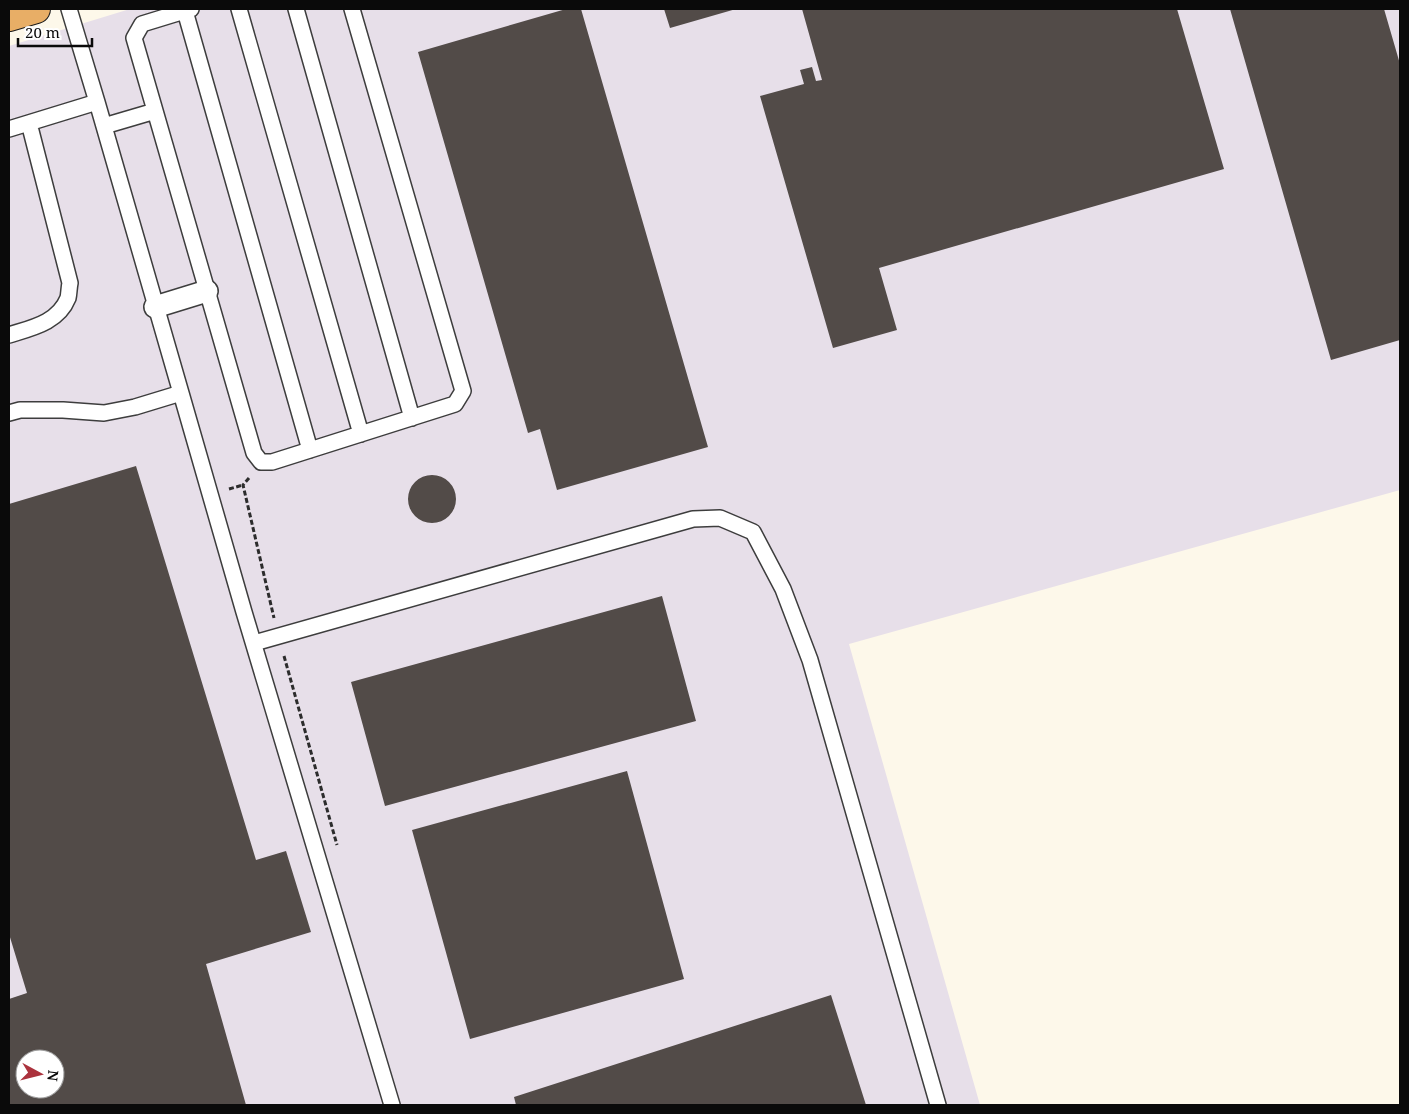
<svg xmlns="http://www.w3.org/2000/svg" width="1409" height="1114" font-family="'Noto Serif',serif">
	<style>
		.industrial { fill: #e7dfe9; fill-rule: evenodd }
		.building { fill: #524b48; fill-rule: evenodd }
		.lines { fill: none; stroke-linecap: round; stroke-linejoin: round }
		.service-casing { stroke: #3d3d3d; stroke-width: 18 }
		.pedestrian-casing { stroke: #3d3d3d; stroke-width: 24 }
		.trunk-casing { stroke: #1b1b1b; stroke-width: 30 }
		.path { stroke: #2c2c2c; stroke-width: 3; stroke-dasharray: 5 2.5; stroke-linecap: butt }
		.service { stroke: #fff; stroke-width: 15 }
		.pedestrian { stroke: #fff; stroke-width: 21 }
		.trunk { stroke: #e8ae66; stroke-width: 28 }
	</style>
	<rect width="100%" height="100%" fill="#fdf8ea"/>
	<path class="industrial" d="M 130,9 L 1400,9 L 1400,490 L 849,644 L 980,1105 L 9,1105 L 9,46 ZM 25,1059 L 55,1059 L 55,1089 L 25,1089 Z"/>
	<path class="building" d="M 566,9 L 581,9 L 708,447 L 557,490 L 540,429 L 528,433 L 418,52 Z
		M 664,9 L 736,9 L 670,28 Z
		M 802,9 L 1177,9 L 1224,169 L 879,268 L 897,330 L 833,348 L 760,96 L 804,84 L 800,70 L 812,67 L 816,81 L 822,80 Z
		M 1230,9 L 1384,9 L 1400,64 L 1400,340 L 1331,360 Z
		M 136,466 L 256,860 L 286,851 L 311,932 L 206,964 L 246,1105 L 9,1105 L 9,999 L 27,993 L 9,934 L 9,504 ZM 25,1059 L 55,1059 L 55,1089 L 25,1089 Z
		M408 499a24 24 0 1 1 48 0a24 24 0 1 1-48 0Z
		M 662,596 L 696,721 L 385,806 L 351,682 Z
		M 627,771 L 684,979 L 470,1039 L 412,830 Z
		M 831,995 L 866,1105 L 516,1105 L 514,1097 Z"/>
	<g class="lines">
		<g class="service-casing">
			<path id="service" d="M 191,9 L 142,24 L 134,38 L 254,453 L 261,462 L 272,462 L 455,404 L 463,391 L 352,9
				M 239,9 L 361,434
				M 296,9 L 412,418
				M 185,11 L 310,450
				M 104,126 L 155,111
				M 9,129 L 97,102
				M 9,335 C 31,328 58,323 68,298 C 69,294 69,287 70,283 L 29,123
				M 181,393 L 244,612 L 392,1105
				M 9,413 L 20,410 L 63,410 L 104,413 L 135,407 L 181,393 L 97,102 L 69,9
				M 254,643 L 693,519 L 720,518 L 753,532 L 783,589 L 810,660 L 938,1105"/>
		</g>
		<g class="pedestrian-casing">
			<path id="pedestrian" d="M 155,307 L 207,291"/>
		</g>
		<g class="trunk-casing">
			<path id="trunk" d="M 9,17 L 36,9"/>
		</g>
		<path class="path" d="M 249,478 L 243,485 L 274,618
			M 229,489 L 243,485
			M 284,656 L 337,845"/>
		<use href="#service" class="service"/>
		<use href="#pedestrian" class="pedestrian"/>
		<use href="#trunk" class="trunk"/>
	</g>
	<rect width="1409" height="1114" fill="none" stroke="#0a0a0a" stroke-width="20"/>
	<g transform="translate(40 1074) rotate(97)"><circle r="24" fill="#ffffff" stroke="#9d9d9d"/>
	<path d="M0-4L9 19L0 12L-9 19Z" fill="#ab323d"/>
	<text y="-8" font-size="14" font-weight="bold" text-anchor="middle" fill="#0a0a0a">N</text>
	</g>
	<path d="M18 38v8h74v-8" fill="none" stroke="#0a0a0a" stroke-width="2.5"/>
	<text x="25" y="38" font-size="15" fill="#0a0a0a" stroke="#ffffff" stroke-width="4" paint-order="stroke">20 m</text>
</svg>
